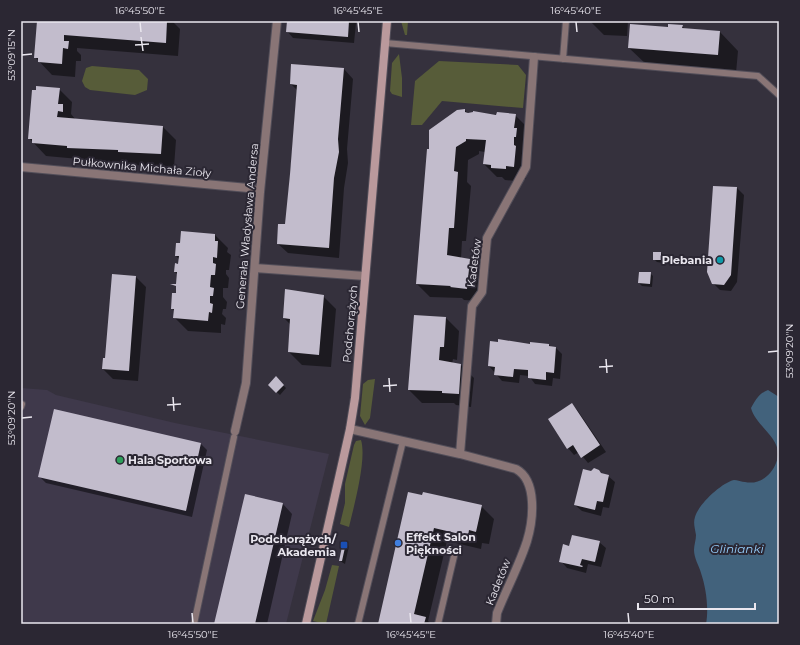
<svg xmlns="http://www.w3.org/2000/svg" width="800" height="645" font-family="Montserrat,sans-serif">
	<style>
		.built { fill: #3f394b }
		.green { fill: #575c39 }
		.water { fill: #42627c }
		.shadow { fill: #0007 }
		.building { fill: #c2bccc }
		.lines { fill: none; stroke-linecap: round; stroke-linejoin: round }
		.lane-casing { stroke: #524e59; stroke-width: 8 }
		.street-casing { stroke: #524e59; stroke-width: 10 }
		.secondary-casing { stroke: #524e59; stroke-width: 10 }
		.lane { stroke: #897576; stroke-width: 6 }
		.street { stroke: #897576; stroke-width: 8 }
		.secondary { stroke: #ba999c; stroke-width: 8 }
		.ticks { fill: none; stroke: #eae7ef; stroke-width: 1.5 }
		.culture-dot { fill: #0f9aa8; stroke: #2b2733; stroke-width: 1.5 }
		.leisure-dot { fill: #2e9e5b; stroke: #2b2733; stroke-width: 1.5 }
		.shop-dot { fill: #3f7fe0; stroke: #2b2733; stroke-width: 1.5 }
		.transit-dot { fill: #1a4fb4; stroke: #2b2733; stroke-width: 1.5 }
		.labels { text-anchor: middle; stroke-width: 4; stroke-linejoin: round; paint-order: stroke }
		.street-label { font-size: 11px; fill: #eae7ef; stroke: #2b2733 }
		.poi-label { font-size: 11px; font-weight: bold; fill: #eae7ef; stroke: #2b2733; text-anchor: end }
		.water-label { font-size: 12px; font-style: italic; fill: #95cdfb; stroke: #2b2733 }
		.neatline { fill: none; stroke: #eae7ef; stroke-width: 1.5 }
		.ticks-label { font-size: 10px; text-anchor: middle; fill: #eae7ef }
	</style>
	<rect width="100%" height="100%" fill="#35313d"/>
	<path class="built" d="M 21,388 L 47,390 L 56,395 L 175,423 L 329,454 L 286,624 L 21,624 Z"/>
	<path class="green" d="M 401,21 L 408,21 L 407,35 L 405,35 Z
		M 399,54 L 402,78 L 402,97 L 392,94 L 390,91 L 392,63 Z
		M 439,61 L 518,65 L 526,75 L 523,108 L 442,101 L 422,125 L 411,125 L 415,81 Z
		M 92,66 L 139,70 L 148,79 L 147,90 L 135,95 L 90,90 L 85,87 L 82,81 L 86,68 Z
		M 375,379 L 370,418 L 365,425 L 360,416 L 363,384 L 368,380 Z
		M 361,440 C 367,459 354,506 349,527 L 340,524 L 345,503 L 345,484 L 354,445 L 356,441 Z
		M 332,565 L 339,566 L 326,624 L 313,621 L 325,590 Z"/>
	<path class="water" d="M 768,390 L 779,397 L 779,624 L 706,624 C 709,608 706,588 701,573 C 699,566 694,558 694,550 C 694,545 696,540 696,535 C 695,528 693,523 695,517 C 698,505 721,483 734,480 C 737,480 742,482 745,482 C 759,485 771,476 776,463 C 786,439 756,428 751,408 C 755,401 759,393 768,390 Z"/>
	<path class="shadow" d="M 38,21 L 172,21 L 180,29 L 178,56 L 77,48 L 77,51 L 81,55 L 81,61 L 76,61 L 75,77 L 52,75 L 35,57 Z
		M 288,21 L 354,21 L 356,23 L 354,43 L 293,38 L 287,31 Z
		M 590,21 L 628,21 L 627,36 L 604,35 Z
		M 682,26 L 686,30 L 720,32 L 738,51 L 736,73 L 648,66 L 629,48 L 669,28 Z
		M 344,69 L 353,79 L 347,149 L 348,163 L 344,188 L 339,258 L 288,253 L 278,244 L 286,225 L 297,90 L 291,84 Z
		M 59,89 L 72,102 L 71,114 L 76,120 L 163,127 L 176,140 L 174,167 L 132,165 L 130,163 L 81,161 L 79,159 L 46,156 L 29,138 Z
		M 465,110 L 468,114 L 515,115 L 528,128 L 526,179 L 518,179 L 518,181 L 505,180 L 502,177 L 497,177 L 484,164 L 485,152 L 479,151 L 479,154 L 468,160 L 467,182 L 471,186 L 466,241 L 462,241 L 461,258 L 469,260 L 483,273 L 480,301 L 464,300 L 462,298 L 430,297 L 417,284 Z
		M 714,187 L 737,188 L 744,195 L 737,282 L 731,291 L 720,290 L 713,283 Z
		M 215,235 L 228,248 L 227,252 L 231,255 L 229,270 L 226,270 L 226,274 L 229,278 L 228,288 L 223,288 L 223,297 L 227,302 L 226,309 L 223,309 L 222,314 L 226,318 L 225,325 L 221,324 L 221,333 L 188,331 L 175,318 L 175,312 L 172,308 L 176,294 L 178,275 L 175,272 L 179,265 L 179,259 L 176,256 Z
		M 661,253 L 664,256 L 663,263 L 657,262 L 654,259 Z
		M 650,273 L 653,276 L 652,287 L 642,286 L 639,283 Z
		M 136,277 L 146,287 L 138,381 L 113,379 L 103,369 Z
		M 323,296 L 336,309 L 331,367 L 302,365 L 289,352 L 291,325 L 284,318 Z
		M 415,316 L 446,318 L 459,331 L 457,360 L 453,359 L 452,364 L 461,365 L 474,378 L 471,407 L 456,405 L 454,403 L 422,403 L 409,390 Z
		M 491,342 L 531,345 L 549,345 L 551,347 L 556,348 L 562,354 L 560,379 L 553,378 L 552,386 L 535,384 L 529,376 L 520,375 L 519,383 L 502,381 L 489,366 Z
		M 276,378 L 286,388 L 280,395 L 269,385 Z
		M 572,404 L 578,411 L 606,452 L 588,463 L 579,452 L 574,455 L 568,448 Z
		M 201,444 L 207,450 L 192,517 L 46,483 L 40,477 Z
		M 608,476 L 615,482 L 609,508 L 603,507 L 601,516 L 582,511 L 575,505 Z
		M 409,493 L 481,506 L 494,519 L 489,544 L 482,543 L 481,549 L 447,541 L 428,621 L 431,624 L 379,624 Z
		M 283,504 L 292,514 L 267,624 L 215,624 Z
		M 599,542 L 606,548 L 601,567 L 588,564 L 586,573 L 567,568 L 561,561 L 570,547 Z
		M 344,543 L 349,546 L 345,564 L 340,561 Z"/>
	<path class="building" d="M 37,21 L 167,21 L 166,43 L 64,35 L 64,41 L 69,41 L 68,49 L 63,48 L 62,64 L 38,62 L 38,58 L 34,58 Z
		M 287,21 L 349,21 L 348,37 L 286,32 Z
		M 630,24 L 668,27 L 668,24 L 683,25 L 682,28 L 720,31 L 718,55 L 628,48 Z
		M 291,64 L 344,68 L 338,139 L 339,152 L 334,178 L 329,248 L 277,244 L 278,224 L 285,224 L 290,174 L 297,85 L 290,84 Z
		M 36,86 L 60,88 L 58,104 L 63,104 L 63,112 L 58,111 L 57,117 L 163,126 L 161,154 L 118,152 L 118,150 L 67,148 L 67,146 L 32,143 L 32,139 L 28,139 L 32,90 L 36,90 Z
		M 465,109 L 465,112 L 468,113 L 473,112 L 473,111 L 496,115 L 497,112 L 516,114 L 514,128 L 517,128 L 516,137 L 514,137 L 514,145 L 516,146 L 514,167 L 506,166 L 506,169 L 491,168 L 491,165 L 483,164 L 486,140 L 466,139 L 466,141 L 456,147 L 454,171 L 458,172 L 454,228 L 449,228 L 447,255 L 470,259 L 467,289 L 450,287 L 451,286 L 416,284 L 427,149 L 429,149 L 429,130 L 457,110 Z
		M 713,186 L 737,187 L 731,275 L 724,285 L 712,284 L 707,272 Z
		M 181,231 L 215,234 L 215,241 L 218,241 L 217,258 L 213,257 L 213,263 L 216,264 L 215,275 L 211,275 L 210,287 L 214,288 L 213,296 L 210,296 L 210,303 L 213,304 L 212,313 L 209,312 L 208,321 L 173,318 L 174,309 L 171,309 L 172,293 L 176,293 L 176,286 L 170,284 L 176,284 L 177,272 L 174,272 L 175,263 L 178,264 L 179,256 L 175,256 L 176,243 L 180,243 Z
		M 653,252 L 661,252 L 661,260 L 653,260 Z
		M 639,272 L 651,272 L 650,284 L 638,283 Z
		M 112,274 L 136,276 L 129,371 L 102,369 L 103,358 L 105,358 Z
		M 285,289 L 324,295 L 319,355 L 288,352 L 290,319 L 283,318 Z
		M 414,315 L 446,317 L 444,347 L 440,347 L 439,360 L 461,364 L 459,394 L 442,393 L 442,391 L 408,390 Z
		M 498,339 L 530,344 L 530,342 L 549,344 L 549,346 L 556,347 L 554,373 L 546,372 L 546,380 L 528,378 L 528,370 L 514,369 L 513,377 L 494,375 L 495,367 L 488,366 L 490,341 L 498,342 Z
		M 276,376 L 284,385 L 276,393 L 268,385 Z
		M 572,403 L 600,445 L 581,458 L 573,445 L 567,449 L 548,419 Z
		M 54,409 L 201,443 L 186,511 L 38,477 Z
		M 594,468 L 599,470 L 601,473 L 609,475 L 603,502 L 597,501 L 595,510 L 574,505 L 583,469 L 591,471 Z
		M 408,492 L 422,495 L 423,492 L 482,505 L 476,532 L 469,530 L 468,536 L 434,528 L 414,614 L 426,617 L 424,624 L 378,624 Z
		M 245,494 L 283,503 L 255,624 L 214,624 Z
		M 572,535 L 600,541 L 595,562 L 582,559 L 580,565 L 583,566 L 582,567 L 559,562 L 563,544 L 569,546 Z
		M 343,542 L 346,543 L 342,561 L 339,561 Z"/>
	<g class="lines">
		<g class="lane-casing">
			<path id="lane" d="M 385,43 L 758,76 L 779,95
				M 563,59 L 566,21
				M 21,407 L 22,404
				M 194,624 L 234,437
				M 358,624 L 403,441
				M 438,624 L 455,552"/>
		</g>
		<g class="street-casing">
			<path id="street" d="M 21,167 L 248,188 L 260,192
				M 255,268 L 365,276
				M 350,429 L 460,454 L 516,469 C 538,481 533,521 527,541 C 519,566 506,590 497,613 L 496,624
				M 235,431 L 246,383 L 260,192 L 277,21
				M 460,454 L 472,306 L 482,292 L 487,238 L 526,167 L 534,57"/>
		</g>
		<g class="secondary-casing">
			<path id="secondary" d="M 306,624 L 350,429 L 355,398 L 387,21"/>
		</g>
		<use href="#lane" class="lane"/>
		<use href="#street" class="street"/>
		<use href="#secondary" class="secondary"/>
	</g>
	<path class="ticks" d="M 140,22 L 141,32M 358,22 L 359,32M 576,22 L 577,32M 141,37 L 143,51M 135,45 L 149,44M 22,55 L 32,54M 768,352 L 778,351M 606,359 L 607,373M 599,367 L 613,366M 389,378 L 390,392M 383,386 L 397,385M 173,397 L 174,411M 167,405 L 181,404M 22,418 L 32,417M 192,613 L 193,623M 410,613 L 411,623M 628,613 L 629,623"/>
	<circle class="culture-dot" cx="720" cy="260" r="4"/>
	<circle class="leisure-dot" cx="120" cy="460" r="4"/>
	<circle class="shop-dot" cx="398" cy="543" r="4"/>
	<rect class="transit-dot" x="340" y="541" width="8" height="8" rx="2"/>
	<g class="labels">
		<g class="street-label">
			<text transform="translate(142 167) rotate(5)" y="4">Pułkownika Michała Zioły</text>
			<text transform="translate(247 226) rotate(-85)" y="4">Generała Władysława Andersa</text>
			<text transform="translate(474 263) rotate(-82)" y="4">Kadetów</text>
			<text transform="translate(350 324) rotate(-85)" y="4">Podchorążych</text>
			<text transform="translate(498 582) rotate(-68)" y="4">Kadetów</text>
		</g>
		<g class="poi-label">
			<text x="712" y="264">Plebania</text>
			<text x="128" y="464" text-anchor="start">Hala Sportowa</text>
			<text x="406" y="541" text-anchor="start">Effekt Salon<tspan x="406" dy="13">Piękności</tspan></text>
			<text x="336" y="543">Podchorążych/<tspan x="336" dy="13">Akademia</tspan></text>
		</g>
		<g class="water-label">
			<text x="737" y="553">Glinianki</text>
		</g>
	</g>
	<rect width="800" height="645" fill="none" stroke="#2b2733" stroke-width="44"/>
	<path d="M638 603v6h117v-6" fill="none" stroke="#eae7ef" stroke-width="2"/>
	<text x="644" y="603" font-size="12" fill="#eae7ef" stroke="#2b2733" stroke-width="3" paint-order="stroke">50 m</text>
	<rect x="22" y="22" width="756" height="601" class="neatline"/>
	<g class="ticks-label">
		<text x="140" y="14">16°45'50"E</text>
		<text x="358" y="14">16°45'45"E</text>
		<text x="576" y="14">16°45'40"E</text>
		<text transform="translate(11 55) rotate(-90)" y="4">53°09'15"N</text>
		<text transform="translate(789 351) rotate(-90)" y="4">53°09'20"N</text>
		<text transform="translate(11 418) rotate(-90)" y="4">53°09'20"N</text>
		<text x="193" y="638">16°45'50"E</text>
		<text x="411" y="638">16°45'45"E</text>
		<text x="629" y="638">16°45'40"E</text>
	</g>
</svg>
